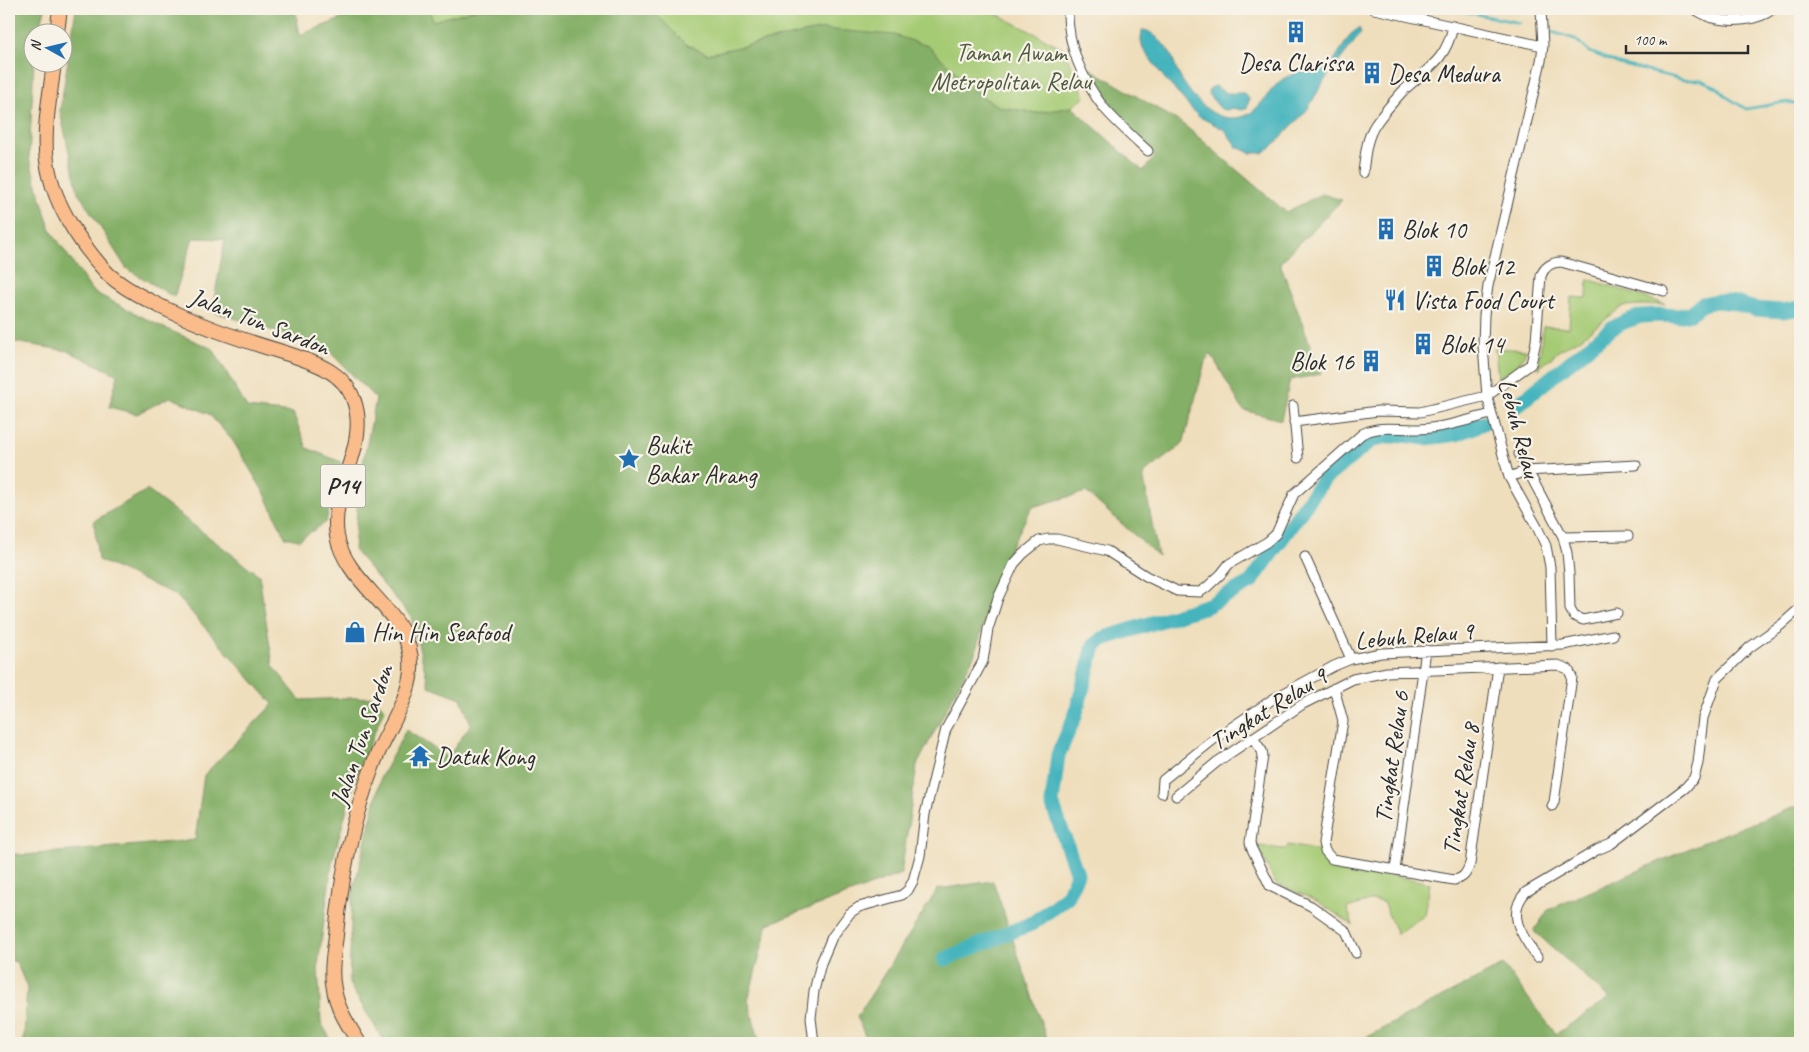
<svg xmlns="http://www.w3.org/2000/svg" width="1809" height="1052" font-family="Caveat,sans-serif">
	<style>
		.green { fill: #a6cb75; stroke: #687b50 }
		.forest { fill: #84af66; stroke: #586d48 }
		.water { fill: #44b4bd; stroke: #387074 }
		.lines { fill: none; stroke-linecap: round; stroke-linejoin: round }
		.stream { stroke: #44b4bd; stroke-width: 2.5 }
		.river { stroke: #44b4bd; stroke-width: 15 }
		.street-casing { stroke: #484641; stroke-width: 11 }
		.primary-casing { stroke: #484641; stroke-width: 16 }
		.street { stroke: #fff; stroke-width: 9 }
		.primary { stroke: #f9bc8a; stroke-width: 14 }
		.labels { text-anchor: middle; stroke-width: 4.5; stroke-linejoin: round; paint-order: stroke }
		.shield { fill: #f7f3e8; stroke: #686764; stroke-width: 1 }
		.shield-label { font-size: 24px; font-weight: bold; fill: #2b2b2b }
		.park-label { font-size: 25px; fill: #505b41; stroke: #f7f3e8 }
		.poi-label { font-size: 25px; fill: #2b2b2b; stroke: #f7f3e8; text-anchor: start }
		.street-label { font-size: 25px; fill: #2b2b2b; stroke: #f7f3e8 }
	</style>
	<rect width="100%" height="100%" fill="#f7f3e8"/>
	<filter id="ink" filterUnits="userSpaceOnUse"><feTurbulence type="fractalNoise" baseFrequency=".02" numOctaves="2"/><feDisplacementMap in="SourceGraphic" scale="10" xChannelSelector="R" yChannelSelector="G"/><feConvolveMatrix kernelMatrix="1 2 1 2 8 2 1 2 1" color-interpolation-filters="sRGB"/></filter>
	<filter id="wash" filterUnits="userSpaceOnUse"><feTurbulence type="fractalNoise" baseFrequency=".0096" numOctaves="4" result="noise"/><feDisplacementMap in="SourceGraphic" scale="20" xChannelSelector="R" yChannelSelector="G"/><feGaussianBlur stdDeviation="1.12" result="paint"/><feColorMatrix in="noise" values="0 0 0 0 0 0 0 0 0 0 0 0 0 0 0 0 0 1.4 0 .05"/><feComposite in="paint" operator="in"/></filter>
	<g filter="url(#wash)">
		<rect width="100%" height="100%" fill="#efdebc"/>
		<path class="green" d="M 429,9 L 478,9 L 433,21 Z
			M 651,9 L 987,9 L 1063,48 L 1085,97 L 1072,107 L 1037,113 L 1000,107 L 984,98 L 823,29 L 707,54 L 686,44 Z
			M 1588,279 L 1665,304 L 1623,306 L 1581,338 L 1561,349 L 1538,369 L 1543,326 L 1569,328 L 1571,297 L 1587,298 Z
			M 1495,348 L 1526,350 C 1523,364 1509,371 1498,378 Z
			M 1288,845 L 1320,851 L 1326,860 L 1331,863 L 1430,883 L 1425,915 L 1397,934 L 1383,902 L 1373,900 L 1347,908 L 1353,925 L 1317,901 L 1275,883 L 1258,846 L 1283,849 L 1287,848 Z"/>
		<path class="forest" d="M 9,9 L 45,9 L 39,32 L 32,32 L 34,63 L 29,158 L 50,229 L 92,291 L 162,327 L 213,349 L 247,408 L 293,413 L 307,448 L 341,462 L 326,522 L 299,540 L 285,537 L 265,494 L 233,441 L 209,414 L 170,397 L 137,414 L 109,407 L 118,375 L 68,351 L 9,341 Z
			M 76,9 L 295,9 L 300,35 L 346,17 L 352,9 L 429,9 L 433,21 L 478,9 L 651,9 L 686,44 L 707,54 L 823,29 L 894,35 L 928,46 L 984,98 L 1000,107 L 1037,113 L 1072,107 L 1143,171 L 1155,157 L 1102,101 L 1089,68 L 1183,124 L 1286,212 L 1322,194 L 1342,200 L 1280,263 L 1321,374 L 1290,380 L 1281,420 L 1243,410 L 1211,354 L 1205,362 L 1183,444 L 1143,474 L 1158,556 L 1086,492 L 1032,507 L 1002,564 L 974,656 L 917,765 L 901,874 L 768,924 L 748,1000 L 760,1043 L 385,1043 L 349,984 L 352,896 L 381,777 L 406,730 L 448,757 L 471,724 L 461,698 L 429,686 L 411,617 L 354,550 L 359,483 L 376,399 L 326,348 L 212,311 L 225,239 L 193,238 L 174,297 L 126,268 L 78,192 L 60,111 Z
			M 147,490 L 259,575 L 273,666 L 300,700 L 374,697 L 384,709 L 355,779 L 332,863 L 318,965 L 321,1023 L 333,1043 L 21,1043 L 24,1036 L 27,987 L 16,962 L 9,960 L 9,853 L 24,855 L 195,840 L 204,775 L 273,704 L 176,595 L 98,560 L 94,521 Z
			M 1800,805 L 1800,1043 L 1355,1043 L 1503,965 L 1556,1034 L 1609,998 L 1534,931 L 1548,910 L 1704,842 Z
			M 993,881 L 1046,1037 L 1060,1043 L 868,1043 L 857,1017 L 938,889 Z"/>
		<path class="water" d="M 1359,28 L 1361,33 L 1324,81 L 1307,110 L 1272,147 L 1263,153 L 1250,153 L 1237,147 L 1225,130 L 1198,116 L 1166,80 L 1143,49 L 1141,41 L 1142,30 C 1152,29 1168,48 1172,57 C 1175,63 1176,69 1179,75 C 1191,96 1213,124 1241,117 C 1260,113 1268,89 1283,79 C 1298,70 1315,69 1331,65 L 1351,34 Z
			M 1215,86 L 1226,93 L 1244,93 L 1249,99 L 1247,108 L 1242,110 L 1232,108 L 1227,110 L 1221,109 L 1208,94 L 1209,89 Z"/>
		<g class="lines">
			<path class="stream" d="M 1451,9 L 1520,23
				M 1552,32 L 1575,39 L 1590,52 L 1619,64 L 1684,80 L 1701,80 L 1717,87 L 1727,97 L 1746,109 L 1786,102 L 1800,104"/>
			<path class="river" d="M 1516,406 L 1611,329 L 1624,322 L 1641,316 L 1661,315 L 1678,316 L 1691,313 L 1702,304 L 1717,301 L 1735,303 L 1754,309 L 1783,311 L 1800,308
				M 945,959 L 1033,923 L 1068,896 L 1077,874 L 1052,803 L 1058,755 L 1075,716 L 1094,646 L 1102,639 L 1209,605 L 1251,582 L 1324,479 L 1371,441 L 1382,437 L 1404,435 L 1426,438 L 1457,434 L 1483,423"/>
		</g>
	</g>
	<g filter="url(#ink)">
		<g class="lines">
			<g class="street-casing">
				<path id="street" d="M 1068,9 C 1067,44 1082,80 1104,108 C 1117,123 1133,137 1148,151
					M 1374,9 L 1543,46
					M 1541,9 L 1543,46 L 1541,61 L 1488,286 L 1484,315 L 1483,346 L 1487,396 L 1509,477 L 1537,527 L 1546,546 L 1550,567 L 1552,646
					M 1694,9 C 1700,12 1706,16 1712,18 C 1731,23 1758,21 1773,9
					M 1363,173 C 1365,157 1366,139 1375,125 C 1383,113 1393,102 1402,92 C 1426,69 1446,62 1453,26
					M 1293,406 L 1298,458
					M 1294,422 L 1378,411 L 1420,412 L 1487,396 L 1531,364 L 1536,341 L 1541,276 C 1544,267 1552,262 1561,262 L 1664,291
					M 1519,454 L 1563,537 L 1567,553 L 1569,573 L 1570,609 L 1574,616 L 1583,620 L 1617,613
					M 1509,477 L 1526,471 L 1636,465
					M 1563,537 L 1628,536
					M 1305,557 L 1351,659
					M 1334,688 L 1343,721 L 1323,843 L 1325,851 L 1332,859 L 1454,880 C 1464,878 1466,874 1470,864 L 1498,667
					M 1253,738 L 1262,751 L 1263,756 L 1250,842 L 1251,847 L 1270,886 L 1311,906 L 1346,931 L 1356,953
					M 1162,793 L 1163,780 L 1213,740 L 1273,699 L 1334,666 L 1351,659 L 1381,653 L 1563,645 L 1613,635
					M 1176,796 L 1217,762 L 1303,704 L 1353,679 L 1387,672 L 1558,665 L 1568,669 L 1572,677 L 1554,802 L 1552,806
					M 1395,870 L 1426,650
					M 1537,957 C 1523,937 1505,914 1526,892 L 1597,850 L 1611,844 L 1685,788 L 1694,778 L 1698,763 L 1703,718 L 1717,679 L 1750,647 L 1781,625 L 1800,608
					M 814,1043 L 811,1018 L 814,991 L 821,963 L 832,937 L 850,913 L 859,907 L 902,895 L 908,890 L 913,881 L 920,856 L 925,814 L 946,729 L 983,661 L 988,629 L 998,598 L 1014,564 L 1023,554 L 1039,541 L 1048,539 L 1057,539 L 1107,551 L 1146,576 L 1177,591 L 1200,592 L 1206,588 L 1221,574 L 1229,564 L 1267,542 L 1276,534 L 1294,494 L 1362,434 C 1380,424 1399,430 1419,429 C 1443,428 1468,420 1491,414"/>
			</g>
			<g class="primary-casing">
				<path id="primary" d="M 57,32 L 60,9
					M 54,62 C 51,92 44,122 46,152 C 48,177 56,199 68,220 C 79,239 93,258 108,274 C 119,284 134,293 148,300 C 191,323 236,338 282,352 C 310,361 344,370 354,401 C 370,447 329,489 337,536 C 346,587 416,614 411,670 C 408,704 384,734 373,765 C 352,820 341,877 336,935 C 334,953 330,971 334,989 C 337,1009 349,1026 359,1043"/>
			</g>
			<use href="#street" class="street"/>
			<use href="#primary" class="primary"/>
		</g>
	</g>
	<defs>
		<g id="building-bare" transform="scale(1.725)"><path d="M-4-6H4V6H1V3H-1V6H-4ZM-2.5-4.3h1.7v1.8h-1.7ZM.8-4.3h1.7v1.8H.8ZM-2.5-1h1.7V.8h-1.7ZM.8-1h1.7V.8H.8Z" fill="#1f6fb2" stroke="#f7f3e8" stroke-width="2.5" paint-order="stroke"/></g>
		<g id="restaurant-bare" transform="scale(1.725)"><path d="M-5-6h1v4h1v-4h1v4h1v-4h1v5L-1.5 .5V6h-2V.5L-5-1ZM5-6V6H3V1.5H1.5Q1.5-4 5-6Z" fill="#1f6fb2" stroke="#f7f3e8" stroke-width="2.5" paint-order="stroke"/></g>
		<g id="sight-bare" transform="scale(1.725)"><path d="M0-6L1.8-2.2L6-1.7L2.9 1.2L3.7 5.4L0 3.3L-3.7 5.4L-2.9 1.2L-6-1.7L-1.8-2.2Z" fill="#1f6fb2" stroke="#f7f3e8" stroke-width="2.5" paint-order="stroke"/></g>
		<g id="shop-bare" transform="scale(1.725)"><path d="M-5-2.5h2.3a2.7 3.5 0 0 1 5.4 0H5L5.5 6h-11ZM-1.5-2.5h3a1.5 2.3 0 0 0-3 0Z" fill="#1f6fb2" stroke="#f7f3e8" stroke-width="2.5" paint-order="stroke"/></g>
		<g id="temple-bare" transform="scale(1.725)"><path d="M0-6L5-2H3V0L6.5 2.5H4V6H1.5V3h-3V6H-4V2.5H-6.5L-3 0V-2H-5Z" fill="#1f6fb2" stroke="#f7f3e8" stroke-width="2.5" paint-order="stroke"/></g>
	</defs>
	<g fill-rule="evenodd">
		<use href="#building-bare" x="1296" y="32"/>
		<use href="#building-bare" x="1372" y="73"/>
		<use href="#building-bare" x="1386" y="229"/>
		<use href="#building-bare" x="1434" y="266"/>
		<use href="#restaurant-bare" x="1395" y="300"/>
		<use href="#building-bare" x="1423" y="344"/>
		<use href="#building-bare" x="1371" y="361"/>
		<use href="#sight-bare" x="629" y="459"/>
		<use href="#shop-bare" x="355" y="632"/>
		<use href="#temple-bare" x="420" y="756"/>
	</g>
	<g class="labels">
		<rect class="shield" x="320.5" y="464.5" width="45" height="43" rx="4"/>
		<g class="shield-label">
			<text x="343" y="494">P14</text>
		</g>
		<g class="park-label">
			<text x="1011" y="61">Taman Awam<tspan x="1011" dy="29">Metropolitan Relau</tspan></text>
		</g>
		<g class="poi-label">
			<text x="1296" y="71" text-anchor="middle">Desa Clarissa</text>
			<text x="1388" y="82">Desa Medura</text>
			<text x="1402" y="238">Blok 10</text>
			<text x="1450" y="275">Blok 12</text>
			<text x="1412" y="309">Vista Food Court</text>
			<text x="1440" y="353">Blok 14</text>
			<text x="1354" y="370" text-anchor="end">Blok 16</text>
			<text x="646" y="454">Bukit<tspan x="646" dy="29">Bakar Arang</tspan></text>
			<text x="372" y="641">Hin Hin Seafood</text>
			<text x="436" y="765">Datuk Kong</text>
		</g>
		<g class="street-label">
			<text transform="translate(260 321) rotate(21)" y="9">Jalan Tun Sardon</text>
			<text transform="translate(1520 428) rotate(75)" y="9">Lebuh Relau</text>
			<text transform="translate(1414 635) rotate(-5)" y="9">Lebuh Relau 9</text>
			<text transform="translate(1268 708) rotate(-32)" y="9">Tingkat Relau 9</text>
			<text transform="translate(361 735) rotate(-71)" y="9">Jalan Tun Sardon</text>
			<text transform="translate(1391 757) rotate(-82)" y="9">Tingkat Relau 6</text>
			<text transform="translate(1460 789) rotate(-81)" y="9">Tingkat Relau 8</text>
		</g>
	</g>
	<rect width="1809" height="1052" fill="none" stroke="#f7f3e8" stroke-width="30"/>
	<g transform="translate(48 48) rotate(278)"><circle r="24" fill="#f7f3e8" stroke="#a5a39c"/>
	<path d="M0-4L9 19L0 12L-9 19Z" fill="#1f6fb2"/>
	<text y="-8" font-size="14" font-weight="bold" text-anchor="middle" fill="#2b2b2b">N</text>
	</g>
	<path d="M1626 45v8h122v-8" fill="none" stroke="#2b2b2b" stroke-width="2.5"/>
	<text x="1634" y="45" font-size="15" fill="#2b2b2b" stroke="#f7f3e8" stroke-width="4" paint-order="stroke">100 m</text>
</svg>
